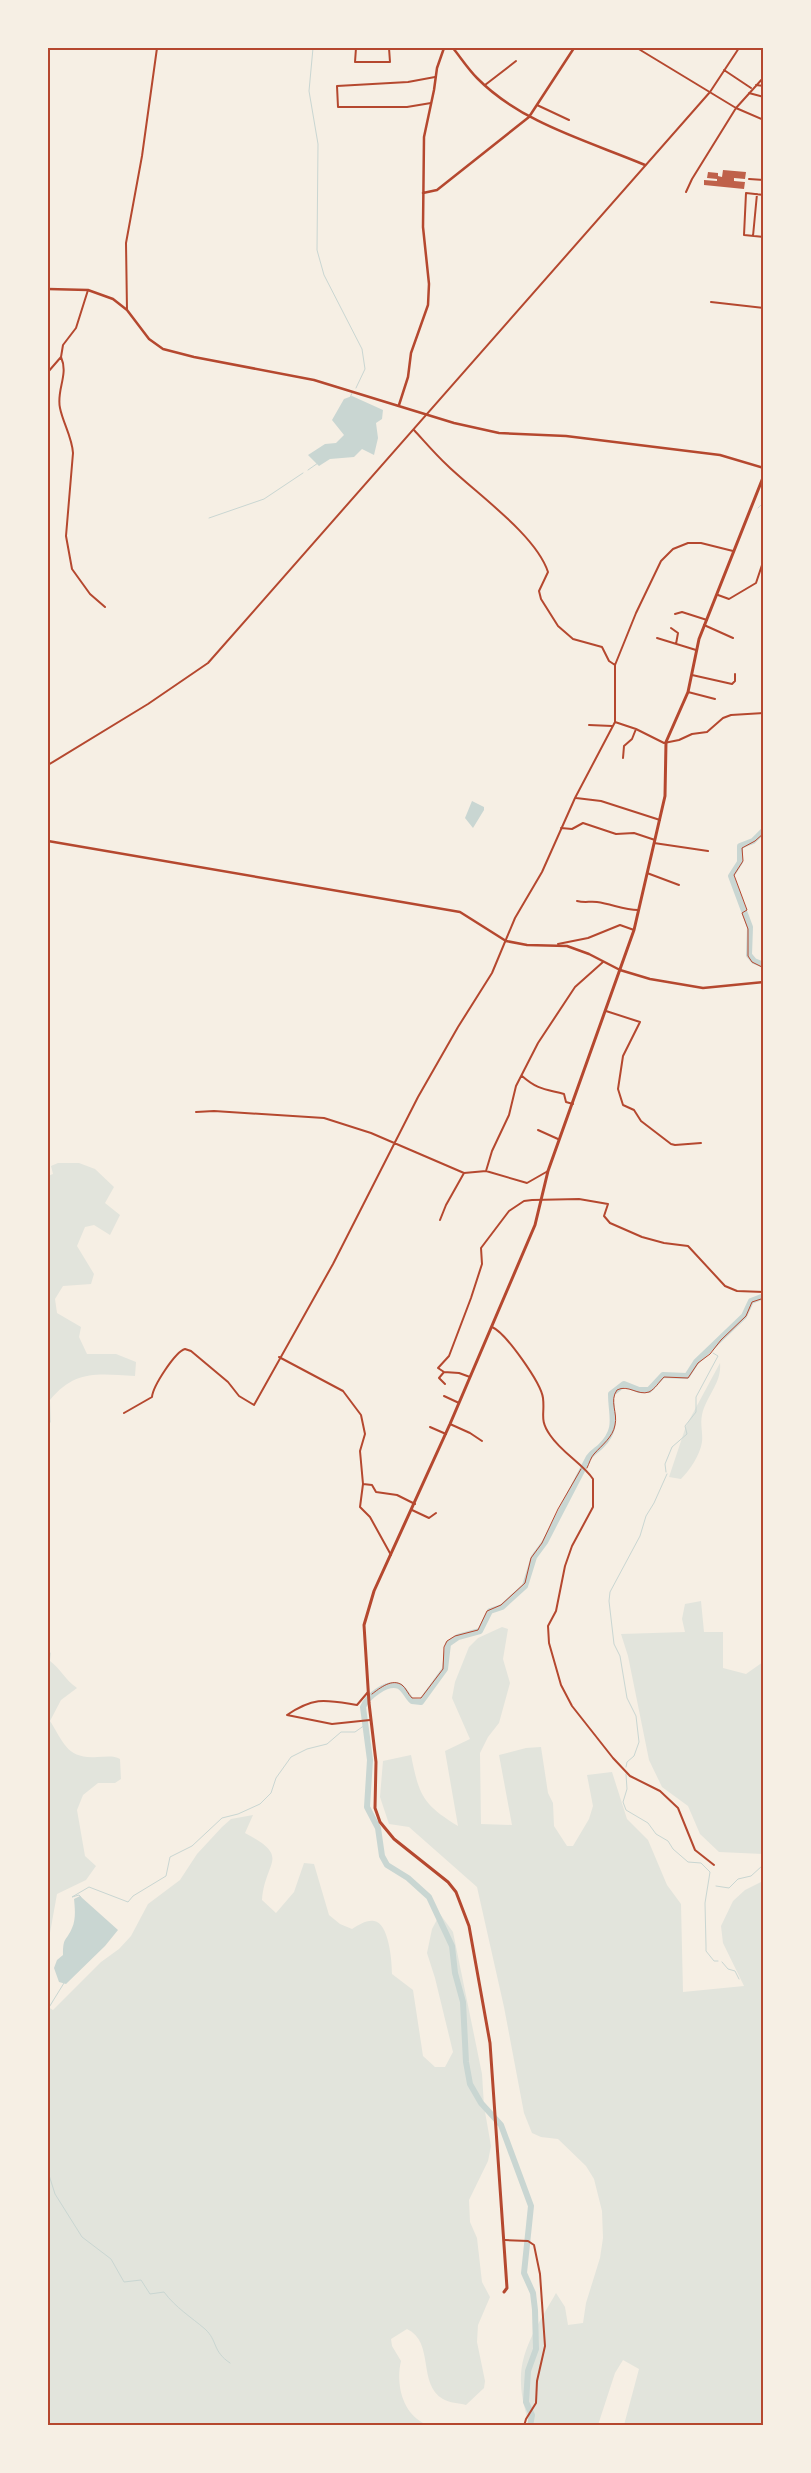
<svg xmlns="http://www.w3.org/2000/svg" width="811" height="2473" font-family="'Sofia Sans Condensed',sans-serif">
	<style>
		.green { fill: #e2e4dc }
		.water { fill: #c9d6d2 }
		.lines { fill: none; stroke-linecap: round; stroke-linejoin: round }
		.stream { stroke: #c9d6d2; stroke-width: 1 }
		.river { stroke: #c9d6d2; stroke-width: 6 }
		.building { fill: #bf614a }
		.path { stroke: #b5482f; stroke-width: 1 }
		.minor { stroke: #b5482f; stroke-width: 2 }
		.tertiary { stroke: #b5482f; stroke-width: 2.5 }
		.secondary { stroke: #b5482f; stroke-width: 3 }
		.neatline { fill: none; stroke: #b5482f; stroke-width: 2 }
	</style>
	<rect width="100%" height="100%" fill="#f6efe4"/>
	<path class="green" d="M 58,1163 L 79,1163 L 95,1169 L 114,1187 L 105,1203 L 120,1215 L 110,1235 L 94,1225 L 85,1227 L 77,1246 L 94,1274 L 91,1284 L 63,1286 L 55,1299 L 57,1313 L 81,1327 L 79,1337 L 87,1354 L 116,1354 L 136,1362 L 135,1376 C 99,1374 75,1369 50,1400 L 51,1422 L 48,1425 L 48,1176 L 53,1174 L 51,1166 Z
		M 720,1363 C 722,1383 706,1396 702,1415 C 700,1424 703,1433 702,1442 C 700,1455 690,1470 681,1479 L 669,1477 L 686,1426 Z
		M 701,1601 L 704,1632 L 723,1632 L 723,1668 L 746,1674 L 763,1662 L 763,1854 L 719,1852 L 700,1834 L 688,1806 L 662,1787 L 649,1760 L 628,1656 L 621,1634 L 685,1632 L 682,1619 L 685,1604 Z
		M 502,1627 L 508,1629 L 503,1659 L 510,1683 L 499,1723 L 488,1737 L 480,1753 L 481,1824 L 512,1825 L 499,1755 L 526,1748 L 541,1747 L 548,1793 L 553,1803 L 554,1826 L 567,1846 L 573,1846 L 589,1819 L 593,1806 L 587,1775 L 612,1772 L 627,1819 L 648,1840 L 667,1885 L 681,1904 L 683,1992 L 744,1986 L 723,1943 L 721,1926 L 733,1901 L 745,1890 L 763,1881 L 763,2425 L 624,2425 L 639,2369 L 623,2360 L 615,2373 L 598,2425 L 529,2425 C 526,2412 521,2397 521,2383 C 519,2350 541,2320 556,2293 L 565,2307 L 568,2325 L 583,2323 L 586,2303 L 600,2258 L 603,2238 L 602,2211 L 594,2179 L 586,2166 L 558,2139 L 541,2137 L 532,2133 L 524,2113 L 504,2007 L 477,1887 L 409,1827 L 389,1824 L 380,1797 L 383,1761 L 411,1755 C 419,1795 422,1804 458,1826 L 445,1751 L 470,1739 L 452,1698 L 455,1682 L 469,1647 L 478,1638 Z
		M 48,1651 L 51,1653 L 50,1661 C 61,1669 65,1680 77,1688 L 61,1700 L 50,1721 C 64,1743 67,1759 97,1757 C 105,1757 113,1755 120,1759 L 121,1779 L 115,1783 L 98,1783 L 83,1795 L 77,1810 L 85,1856 L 96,1866 L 86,1880 L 57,1894 L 48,1944 Z
		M 253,1815 L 245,1833 C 292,1858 265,1860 262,1900 L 276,1913 L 294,1892 L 304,1863 L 314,1864 L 329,1915 L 340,1924 L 352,1929 C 359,1925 366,1920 374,1921 C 389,1923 392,1961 392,1974 L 413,1990 L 423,2056 L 435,2067 L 445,2067 L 453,2052 L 435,1978 L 427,1953 L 432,1929 L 440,1914 L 453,1932 L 482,2074 L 484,2106 L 491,2146 L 488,2161 L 469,2200 L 470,2222 L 477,2238 L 482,2282 L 490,2297 L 478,2325 L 477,2342 L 485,2381 L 484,2388 L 466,2405 C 459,2403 449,2403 443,2399 C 417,2384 435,2342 407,2329 L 391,2339 L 392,2346 L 401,2361 C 396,2382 401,2411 423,2423 C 436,2430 458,2423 473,2424 L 473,2425 L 48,2425 L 48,2007 L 53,2010 L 101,1962 L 119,1949 L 131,1936 L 148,1904 L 180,1880 L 197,1854 L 222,1827 L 231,1819 Z"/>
	<path class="water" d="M 352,396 L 383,410 L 382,419 L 376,423 L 378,438 L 374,455 L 362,449 L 354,457 L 330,459 L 319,466 L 308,455 L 325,444 L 336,443 L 344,435 L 332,420 L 344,399 Z
		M 472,801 L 484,807 L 484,810 L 473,828 L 465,818 Z
		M 80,1896 L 118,1930 L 105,1946 L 66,1984 L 59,1982 L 54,1968 L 57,1960 L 63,1955 C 63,1936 66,1942 72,1928 C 76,1920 75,1908 74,1899 Z"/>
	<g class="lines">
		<path class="stream" d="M 313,48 L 309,91 L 318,144 L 317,250 L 324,275 L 362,349 L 365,369 L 356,388
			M 350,398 L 352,393
			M 308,470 L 318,463
			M 758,508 L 764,502
			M 209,518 L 264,499 L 303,473
			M 710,1351 L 711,1352
			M 666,1472 L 665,1464 L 672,1447 L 687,1434 L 685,1426 L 696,1412 L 696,1397 L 718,1356 L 713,1353
			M 626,1767 L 627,1762 L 634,1756 L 639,1742 L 636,1716 L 627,1698 L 620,1656 L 614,1644 L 609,1601 L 610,1592 L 640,1536 L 646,1516 L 654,1503 L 667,1474
			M 626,1774 L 627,1789 L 623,1802 L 626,1810 L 648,1823 L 656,1834 L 668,1841 L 673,1849 L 688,1862 L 701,1863 L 710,1872 L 705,1903 L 706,1946 L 706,1951 L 714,1961 L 718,1961
			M 716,1886 L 729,1888 L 738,1879 L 751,1876 L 762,1866
			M 81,1897 L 79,1895 L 72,1897 L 89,1887 L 128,1902 L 133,1896 L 166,1876 L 170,1857 L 192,1846 L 222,1818 L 238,1814 L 260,1804 L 271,1793 L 276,1778 L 291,1757 L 307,1749 L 327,1744 L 341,1732 L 355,1732 L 365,1725
			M 722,1962 L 728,1969 L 735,1971 L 739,1979
			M 48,2009 L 64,1983
			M 48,2172 L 55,2194 L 82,2237 L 111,2259 L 124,2282 L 141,2280 L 150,2294 L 164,2292 C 176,2308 191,2317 205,2329 C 218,2341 212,2351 230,2363"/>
		<path class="river" d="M 764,785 L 764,807
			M 764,830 L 753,841 L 740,846 L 740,862 L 731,876 L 750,927 L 749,955 L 754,961 L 764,965
			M 530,2426 L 532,2415 L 526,2402 L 528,2371 L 536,2349 L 535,2310 L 533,2293 L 524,2273 L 531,2206 L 501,2125 L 481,2103 L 470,2084 L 466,2062 L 463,2002 L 455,1973 L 452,1946 L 429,1897 L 408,1878 L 387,1865 L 382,1856 L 378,1828 L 367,1807 L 370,1760 L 363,1707 C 367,1697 387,1681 399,1686 C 405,1689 407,1697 412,1701 L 421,1702 L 445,1669 L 448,1644 L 458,1637 L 480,1631 L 490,1611 L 502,1607 L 525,1586 L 534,1557 L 545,1542 L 589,1457 C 593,1452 597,1450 601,1446 C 619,1428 611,1416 611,1394 L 624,1384 L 639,1390 L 649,1390 L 663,1375 L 687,1376 L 696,1362 L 744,1316 L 751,1301 L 764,1296"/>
	</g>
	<path class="building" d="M 723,170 L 746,172 L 745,179 L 734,178 L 734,181 L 745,182 L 744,189 L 704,185 L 704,180 L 717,181 L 717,179 L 707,178 L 708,172 L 718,173 L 718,176 L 722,177 Z"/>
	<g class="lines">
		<path class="path" d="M 764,833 L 755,841 L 742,848 L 743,861 L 734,875 L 747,910 L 742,913 L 748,929 L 748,956 L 752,962 L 764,968
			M 587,1468 C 589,1464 591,1457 594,1454 C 602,1445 613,1437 615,1425 C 618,1413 609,1401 617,1390 C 628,1384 638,1396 649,1392 C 655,1389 659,1382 664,1377 L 688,1378 L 698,1363 L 710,1354 L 721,1340 L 746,1316 L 752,1302 L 764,1298
			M 372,1694 C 380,1688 392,1678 402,1685 C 406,1688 408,1694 412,1698 L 421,1698 L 443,1669 L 444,1647 L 447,1641 L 455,1636 L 478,1630 L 487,1611 L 501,1605 L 525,1583 L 531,1558 L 542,1543 L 558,1509 L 581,1469"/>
		<path class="minor" d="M 356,48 L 355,62 L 390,62 L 389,48
			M 637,48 L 736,108 L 764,120
			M 724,70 L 751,88
			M 485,85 L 516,61
			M 756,85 L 764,86
			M 749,93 L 764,97
			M 431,103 L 407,107 L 338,107 L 337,86 L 408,82 L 435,77
			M 537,105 L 569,120
			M 749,179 L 764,180
			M 686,192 L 692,179 L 736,108 L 764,77
			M 764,195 L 746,193 L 744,235 L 764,237
			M 753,236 L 757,194
			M 711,302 L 764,308
			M 127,310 L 126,243 L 142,156 L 157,48
			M 61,357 C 69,375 56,390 60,408 C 63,423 72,437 73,453 L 66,536 L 72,569 L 90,594 L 105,607
			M 48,372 L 61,357 L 63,345 L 76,328 L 88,290
			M 414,430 C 425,442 436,455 448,466 C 477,494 536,535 548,572 L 539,591 L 541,599 L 558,626 L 573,639 L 602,647 L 609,661 L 615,665
			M 718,595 L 729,599 L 756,583 L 764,559
			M 675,614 L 682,612 L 707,620
			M 704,625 L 733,638
			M 671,628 L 678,633 L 676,644
			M 657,638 L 696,650
			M 692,675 L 732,684 L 735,681 L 735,674
			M 688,692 L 715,699
			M 615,722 L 636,729 L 664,743 L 679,740 L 692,734 L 707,732 L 723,718 L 731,715 L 764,713
			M 589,725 L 612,726
			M 623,758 L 624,746 L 632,739 L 636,729
			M 48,765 L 148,704 L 208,663 L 710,92 L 739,48
			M 576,798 L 601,801 L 660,820
			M 561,828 L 572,829 L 583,823 L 616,834 L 634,833 L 655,840
			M 654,843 L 708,851
			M 647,873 L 679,885
			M 577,901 C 585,903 590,901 597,902 C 612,904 624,910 638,910
			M 558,944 L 588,938 L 620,925 L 634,930
			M 606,1011 L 640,1022 L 623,1056 L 618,1089 L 623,1105 L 634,1110 L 641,1121 L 671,1144 L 675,1145 L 701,1143
			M 522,1076 C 538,1090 545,1089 564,1094 L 566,1102 L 573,1104
			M 196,1112 L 214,1111 L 324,1118 L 371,1133 L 464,1173 L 486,1171 L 527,1183 L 548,1171
			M 538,1130 L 558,1139
			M 486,1171 L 492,1151 L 509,1115 L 516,1086 L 538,1043 L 575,987 L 603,962
			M 440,1220 L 446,1205 L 464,1173
			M 492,1327 C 506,1333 541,1383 543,1398 C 545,1415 539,1419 550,1435 C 562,1453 583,1464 593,1479 L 593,1507 L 572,1546 L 565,1566 L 556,1611 L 548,1626 L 549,1643 L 561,1685 L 572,1706 L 613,1758 L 630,1776 L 660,1791 L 678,1808 L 695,1850 L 714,1865
			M 279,1357 L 343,1391 L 361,1415 L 365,1434 L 360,1451 L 363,1484 L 360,1507 L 370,1517 L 391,1555
			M 444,1372 L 438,1368 L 449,1356 L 471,1298 L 482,1264 L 481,1248 L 509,1211 L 524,1201 L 532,1200 L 579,1199 L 608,1204 L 604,1216 L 610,1223 L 642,1237 L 664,1243 L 688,1246 L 725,1286 L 737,1291 L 764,1292
			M 445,1384 L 439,1378 L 444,1372 L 459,1373 L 470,1377
			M 444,1396 L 459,1403
			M 124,1413 L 152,1397 C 153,1386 175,1352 185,1349 L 191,1351 L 228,1382 L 239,1396 L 254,1405 L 333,1264 L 418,1097 L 458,1027 L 492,973 L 515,918 L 542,872 L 575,798 L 615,722 L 615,665 L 636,613 L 661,561 L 673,549 L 688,543 L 701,543 L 733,551
			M 450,1424 L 470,1433 L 482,1441
			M 430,1427 L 446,1434
			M 363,1484 L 372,1485 L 376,1492 L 397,1495 L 415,1504
			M 412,1510 L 429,1518 L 436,1513
			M 287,1715 C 315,1696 326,1700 357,1705 L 368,1692
			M 287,1715 L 332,1724 L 370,1720
			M 505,2240 L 528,2241 L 534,2245 L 540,2274 L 545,2346 L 537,2381 L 536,2403 L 526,2419 L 524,2426"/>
		<path class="tertiary" d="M 453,48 C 461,58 468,69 477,78 C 521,123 588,141 645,165
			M 423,193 L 437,190 L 529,117 L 574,48
			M 48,289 L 88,290 L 113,299 L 127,310 L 149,339 L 163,349 L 194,357 L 314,380 L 454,423 L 499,433 L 566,436 L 720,455 L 764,468
			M 399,405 L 408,377 L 411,353 L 428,305 L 429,284 L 423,227 L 424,137 L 434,90 L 437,68 L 444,48
			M 48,841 L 460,912 L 506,941 L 527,945 L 567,946 L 589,954 L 620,970 L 650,979 L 703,988 L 764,982"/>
		<path class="secondary" d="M 504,2292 L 507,2288 L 490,2043 L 469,1926 L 456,1892 L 448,1882 L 394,1839 L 380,1822 L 375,1808 L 376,1762 L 369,1703 L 364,1625 L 374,1591 L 450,1424 L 535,1225 L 548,1171 L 634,930 L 665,796 L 666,742 L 688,692 L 699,639 L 764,475"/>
	</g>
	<rect width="811" height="2473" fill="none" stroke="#f6efe4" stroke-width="98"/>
	<rect x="49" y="49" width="713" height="2375" class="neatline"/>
</svg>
